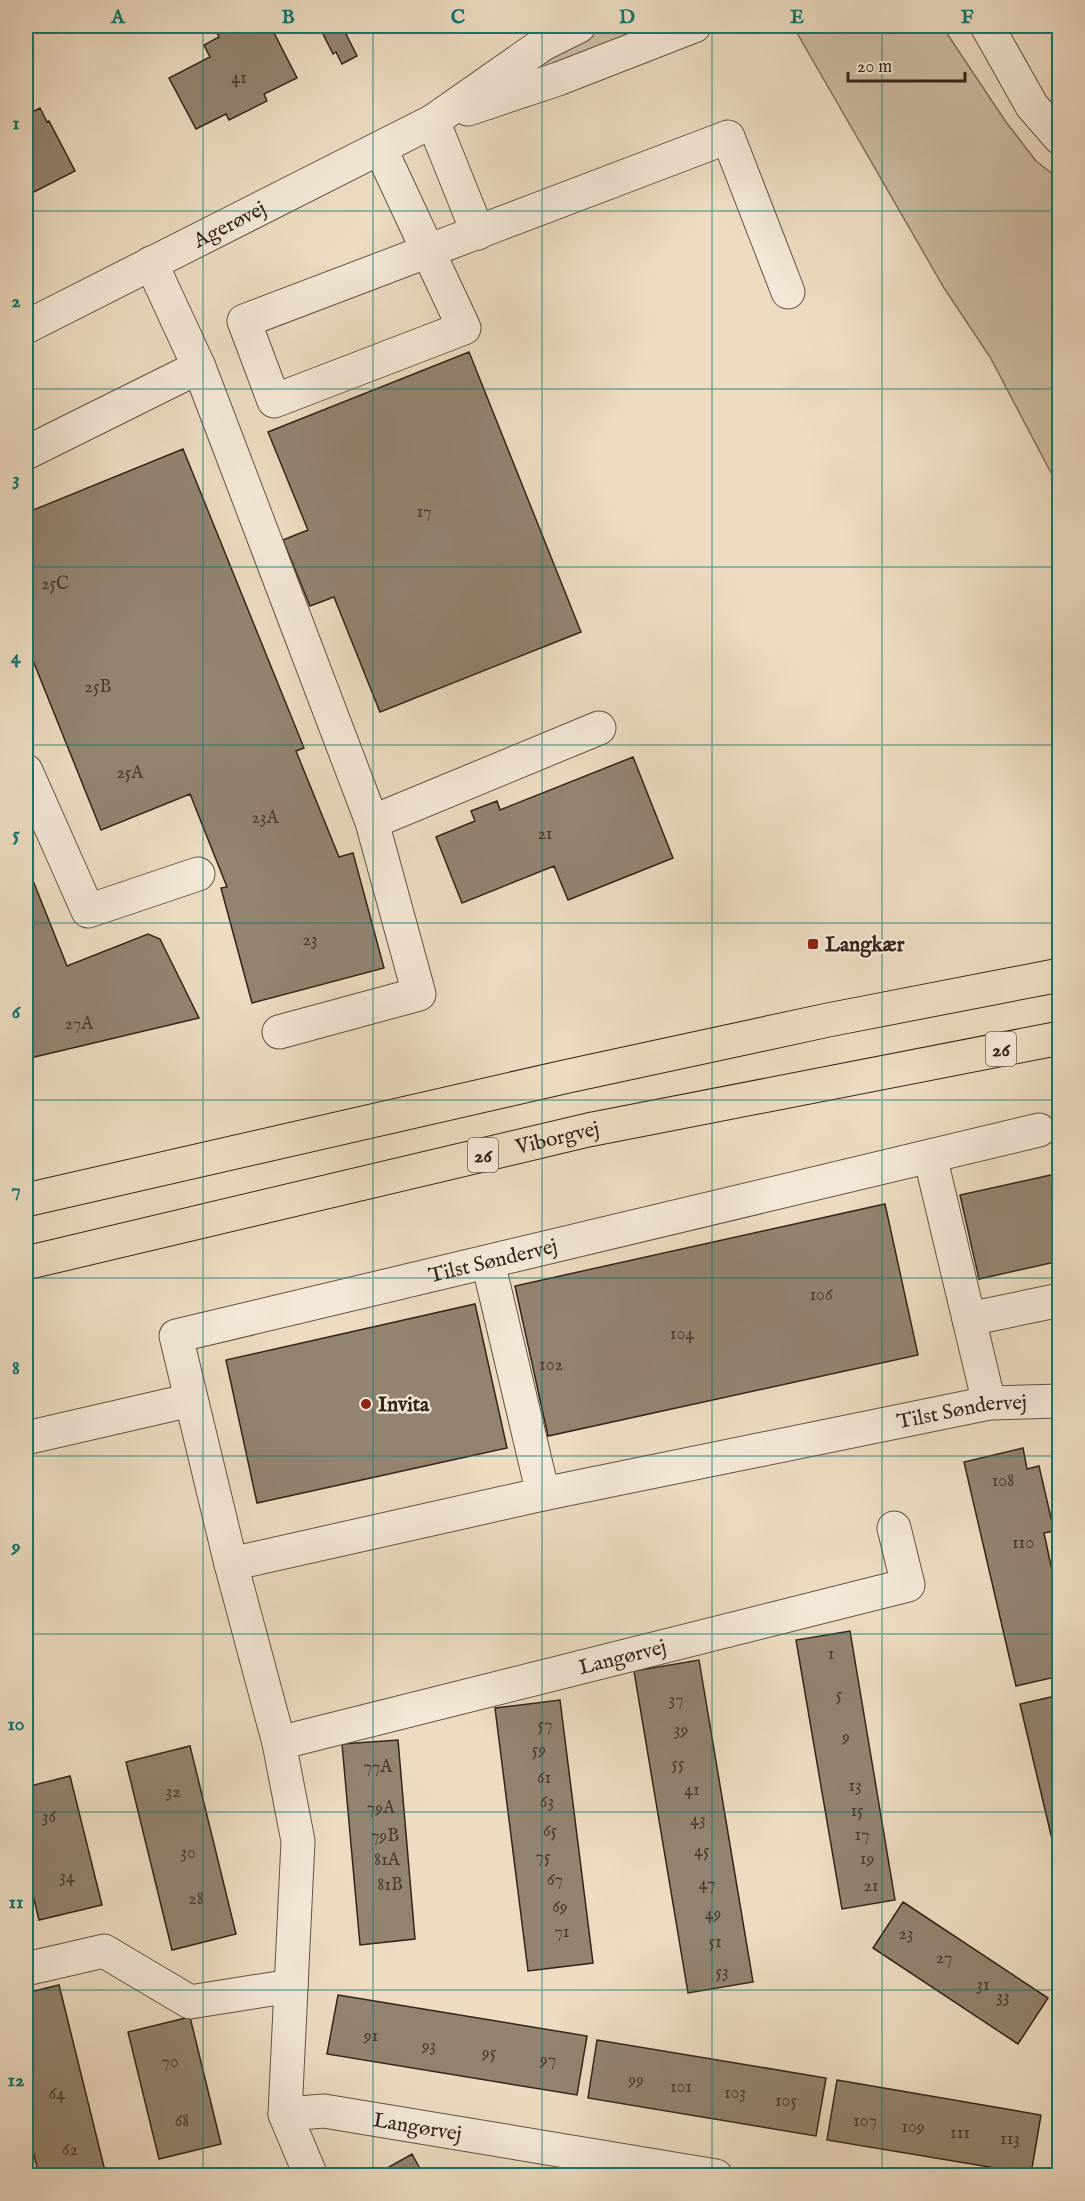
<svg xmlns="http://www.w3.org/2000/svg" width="1085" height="2201" font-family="'IM FELL English',serif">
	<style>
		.green { fill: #cdbda5; stroke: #807160; stroke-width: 1.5 }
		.building { fill: #938471; stroke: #32251a; stroke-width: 1.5 }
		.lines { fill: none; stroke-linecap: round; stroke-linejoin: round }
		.minor-casing { stroke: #615344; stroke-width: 35 }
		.major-casing { stroke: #32251a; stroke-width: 35 }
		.minor { stroke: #f3e8d7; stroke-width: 33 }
		.major { stroke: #eddcc2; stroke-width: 33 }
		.grid { fill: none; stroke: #0f766e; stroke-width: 1.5; stroke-opacity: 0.55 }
		.poi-dot { fill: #8f2418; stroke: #f3e8d7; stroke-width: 2 }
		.labels { text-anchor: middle; stroke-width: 4.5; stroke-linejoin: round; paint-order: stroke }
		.number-label { font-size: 18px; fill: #4a3d30 }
		.shield { fill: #f3e8d7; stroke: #6c6053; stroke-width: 1.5 }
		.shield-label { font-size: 20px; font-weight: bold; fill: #32251a }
		.street-label { font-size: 21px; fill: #32251a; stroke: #f3e8d7 }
		.poi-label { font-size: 21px; font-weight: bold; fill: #32251a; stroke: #f3e8d7; text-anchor: start }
		.neatline { fill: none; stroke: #0f766e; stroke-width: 2 }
		.grid-label { font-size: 20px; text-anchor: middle; font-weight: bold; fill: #0f766e }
	</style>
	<rect width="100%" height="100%" fill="#eddcc2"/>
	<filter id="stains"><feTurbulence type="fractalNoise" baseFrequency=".00333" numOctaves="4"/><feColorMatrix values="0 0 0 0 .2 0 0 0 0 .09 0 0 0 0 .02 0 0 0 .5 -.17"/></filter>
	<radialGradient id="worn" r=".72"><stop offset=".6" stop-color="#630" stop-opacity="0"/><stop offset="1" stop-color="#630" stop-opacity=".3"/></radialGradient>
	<path class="green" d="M 606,26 L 667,26 L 512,86 L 508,76 Z
		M 793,26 L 942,26 L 1006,122 L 1036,161 L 1059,179 L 1059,488 L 990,357 L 944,288 Z
		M 1048,26 L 1059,26 L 1059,50 Z"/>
	<path class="building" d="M 231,26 L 265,26 L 267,29 L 271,27 L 297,78 L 264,94 L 267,101 L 229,120 L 226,114 L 196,129 L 169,78 L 210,57 L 204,45 L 219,37 L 217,33 Z
		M 319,26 L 342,26 L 357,56 L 342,64 L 336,52 L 333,54 Z
		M 40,108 L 47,122 L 49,121 L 75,171 L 26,196 L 26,115 Z
		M 469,352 L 581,632 L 380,712 L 334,597 L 310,606 L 283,540 L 308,530 L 268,432 Z
		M 183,449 L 304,748 L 296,751 L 339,857 L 353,853 L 384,968 L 252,1003 L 221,888 L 227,887 L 190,794 L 101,830 L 26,643 L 26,513 Z
		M 633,757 L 673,858 L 568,900 L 554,866 L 462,903 L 436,837 L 475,821 L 471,811 L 497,801 L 500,810 Z
		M 26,863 L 67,966 L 148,934 L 160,939 L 199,1018 L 26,1059 Z
		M 1060,1173 L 1060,1261 L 979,1279 L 960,1195 Z
		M 885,1204 L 918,1355 L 548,1436 L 515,1286 Z
		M 475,1304 L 507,1448 L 257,1503 L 226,1360 Z
		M 1023,1448 L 1027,1469 L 1039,1466 L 1054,1531 L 1044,1533 L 1054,1580 L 1060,1579 L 1060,1676 L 1016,1686 L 964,1462 Z
		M 850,1631 L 895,1900 L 842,1909 L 796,1640 Z
		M 699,1660 L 753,1982 L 688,1993 L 634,1671 Z
		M 1060,1695 L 1060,1873 L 1020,1704 Z
		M 560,1700 L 593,1963 L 528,1971 L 495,1708 Z
		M 398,1740 L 415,1939 L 360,1945 L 342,1744 Z
		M 190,1746 L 236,1934 L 172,1950 L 126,1762 Z
		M 70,1776 L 102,1905 L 39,1920 L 26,1866 L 26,1787 Z
		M 903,1902 L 1048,1998 L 1018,2044 L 873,1948 Z
		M 59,1985 L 106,2175 L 102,2176 L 39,2176 L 26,2120 L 26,1993 Z
		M 338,1995 L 587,2036 L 577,2095 L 327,2054 Z
		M 190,2017 L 221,2144 L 159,2159 L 128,2032 Z
		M 597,2040 L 826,2078 L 816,2136 L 588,2098 Z
		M 837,2080 L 1041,2115 L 1031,2174 L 827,2140 Z
		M 412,2154 L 424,2176 L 373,2176 Z"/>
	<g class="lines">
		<g class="minor-casing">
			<g id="minor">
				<path d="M 987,26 L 1032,106 L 1060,138"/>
				<path d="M 468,109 L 558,79 L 694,26"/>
				<path d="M 433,121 L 478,233"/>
				<path d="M 380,148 L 464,328 L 274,401 L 244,321 C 405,260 567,198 728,137 L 788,292"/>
				<path d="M 151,263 L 199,367 L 372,822 L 419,994 L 279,1032"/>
				<path id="s1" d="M 26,327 L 433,121 L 543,44 L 579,26"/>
				<path d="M 26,453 L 199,367"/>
				<path d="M 26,771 L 88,911 L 198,874"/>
				<path d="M 372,822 L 599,728"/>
				<path d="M 930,1156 L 989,1403"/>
				<path d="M 488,1262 L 543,1494"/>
				<path d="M 969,1319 L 1060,1300"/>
				<path d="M 26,1438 L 191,1400"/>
				<path id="s2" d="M 231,1564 L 543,1494 L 989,1403 L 1060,1401"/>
				<path id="s3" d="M 279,1743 L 908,1585 L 894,1528"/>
				<path d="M 26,1969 L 104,1951 L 190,2002 L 291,1986"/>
				<path id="s4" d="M 285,2114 L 324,2111 L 716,2176"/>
				<path id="s5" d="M 311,2176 L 285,2114 L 298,1841 L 279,1743 L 231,1564 L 176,1336 L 1039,1130"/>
			</g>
		</g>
		<g class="major-casing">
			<g id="major">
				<path d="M 26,1200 L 564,1077 L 828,1020 L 1060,975"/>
				<path id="s6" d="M 26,1263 L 588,1130 L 1060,1038"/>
			</g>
		</g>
		<use href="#minor" class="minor"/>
		<use href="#major" class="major"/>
	</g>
	<path class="grid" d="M 203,26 L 203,2176M 373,26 L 373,2176M 542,26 L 542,2176M 712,26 L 712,2176M 882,26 L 882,2176M 26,211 L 1060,211M 26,389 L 1060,389M 26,567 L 1060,567M 26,745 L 1060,745M 26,923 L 1060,923M 26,1100 L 1060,1100M 26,1278 L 1060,1278M 26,1456 L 1060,1456M 26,1634 L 1060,1634M 26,1812 L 1060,1812M 26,1990 L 1060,1990"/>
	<g class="poi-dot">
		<rect x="807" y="938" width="12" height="12" rx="3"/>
		<circle cx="366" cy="1404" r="6"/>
	</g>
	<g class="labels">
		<g class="number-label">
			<text x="239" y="83">41</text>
			<text x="424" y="517">17</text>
			<text x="55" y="589">25C</text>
			<text x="98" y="692">25B</text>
			<text x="130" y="778">25A</text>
			<text x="265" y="823">23A</text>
			<text x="545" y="839">21</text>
			<text x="310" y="945">23</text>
			<text x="79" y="1029">27A</text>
			<text x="821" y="1300">106</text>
			<text x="682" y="1339">104</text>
			<text x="551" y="1370">102</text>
			<text x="1003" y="1486">108</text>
			<text x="1023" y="1548">110</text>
			<text x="831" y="1659">1</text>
			<text x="839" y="1700">5</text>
			<text x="676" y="1705">37</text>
			<text x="545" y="1730">57</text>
			<text x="681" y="1735">39</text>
			<text x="846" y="1742">9</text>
			<text x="539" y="1755">59</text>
			<text x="678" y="1769">55</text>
			<text x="378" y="1772">77A</text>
			<text x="544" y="1783">61</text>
			<text x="855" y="1791">13</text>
			<text x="692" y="1795">41</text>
			<text x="173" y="1797">32</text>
			<text x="547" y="1807">63</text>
			<text x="381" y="1813">79A</text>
			<text x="857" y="1816">15</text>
			<text x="49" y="1822">36</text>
			<text x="698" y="1825">43</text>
			<text x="550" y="1836">65</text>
			<text x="862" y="1840">17</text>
			<text x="385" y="1841">79B</text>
			<text x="702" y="1856">45</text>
			<text x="188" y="1858">30</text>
			<text x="543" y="1862">75</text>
			<text x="867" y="1864">19</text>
			<text x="387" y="1865">81A</text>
			<text x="67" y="1882">34</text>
			<text x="555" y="1885">67</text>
			<text x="707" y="1889">47</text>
			<text x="390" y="1890">81B</text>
			<text x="871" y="1891">21</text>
			<text x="196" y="1904">28</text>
			<text x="560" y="1912">69</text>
			<text x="713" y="1919">49</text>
			<text x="562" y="1937">71</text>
			<text x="906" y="1939">23</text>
			<text x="715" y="1947">51</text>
			<text x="944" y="1963">27</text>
			<text x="722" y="1977">53</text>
			<text x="983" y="1990">31</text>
			<text x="1003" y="2002">33</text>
			<text x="371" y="2041">91</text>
			<text x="429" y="2051">93</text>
			<text x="489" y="2058">95</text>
			<text x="548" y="2065">97</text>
			<text x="170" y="2067">70</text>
			<text x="636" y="2085">99</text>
			<text x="681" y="2092">101</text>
			<text x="735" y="2098">103</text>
			<text x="57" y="2099">64</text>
			<text x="786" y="2106">105</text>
			<text x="182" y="2126">68</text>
			<text x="865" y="2126">107</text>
			<text x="913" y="2132">109</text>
			<text x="960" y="2138">111</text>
			<text x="1010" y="2144">113</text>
			<text x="70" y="2155">62</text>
		</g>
		<g class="shield">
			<rect x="986" y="1032" width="30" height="34" rx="4.5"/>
			<rect x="468" y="1138" width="30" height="34" rx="4.5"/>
		</g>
		<g class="shield-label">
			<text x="1001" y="1056">26</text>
			<text x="483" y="1162">26</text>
		</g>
		<g class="street-label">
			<text dy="7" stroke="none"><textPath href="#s1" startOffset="228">Agerøvej</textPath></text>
			<text dy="7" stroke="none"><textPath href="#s6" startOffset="546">Viborgvej</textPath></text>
			<text dy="7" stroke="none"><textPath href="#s5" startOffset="1186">Tilst Søndervej</textPath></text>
			<text dy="7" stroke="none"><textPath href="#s2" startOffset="747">Tilst Søndervej</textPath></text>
			<text dy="7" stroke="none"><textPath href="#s3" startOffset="354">Langørvej</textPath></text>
			<text dy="7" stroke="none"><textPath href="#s4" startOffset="134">Langørvej</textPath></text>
		</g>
		<g class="poi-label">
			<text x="825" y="951">Langkær</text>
			<text x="378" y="1411">Invita</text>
		</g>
	</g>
	<rect width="1085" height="2201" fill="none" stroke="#eddcc2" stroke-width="66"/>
	<path d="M848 72v9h117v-9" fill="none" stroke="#32251a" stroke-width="3"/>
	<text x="857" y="72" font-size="18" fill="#32251a" stroke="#f3e8d7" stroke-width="4.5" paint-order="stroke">20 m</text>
	<rect x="33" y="33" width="1019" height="2135" class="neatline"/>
	<g class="grid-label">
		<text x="118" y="23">A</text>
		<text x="288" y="23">B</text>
		<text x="458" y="23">C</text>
		<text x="627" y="23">D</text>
		<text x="797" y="23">E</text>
		<text x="967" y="23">F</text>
		<text x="16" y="129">1</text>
		<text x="16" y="307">2</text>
		<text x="16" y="485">3</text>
		<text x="16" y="663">4</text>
		<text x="16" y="840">5</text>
		<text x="16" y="1018">6</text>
		<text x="16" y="1196">7</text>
		<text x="16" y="1374">8</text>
		<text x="16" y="1552">9</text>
		<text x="16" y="1730">10</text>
		<text x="16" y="1908">11</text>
		<text x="16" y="2086">12</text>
	</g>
	<rect width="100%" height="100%" filter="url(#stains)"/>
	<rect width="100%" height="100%" fill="url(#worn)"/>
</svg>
